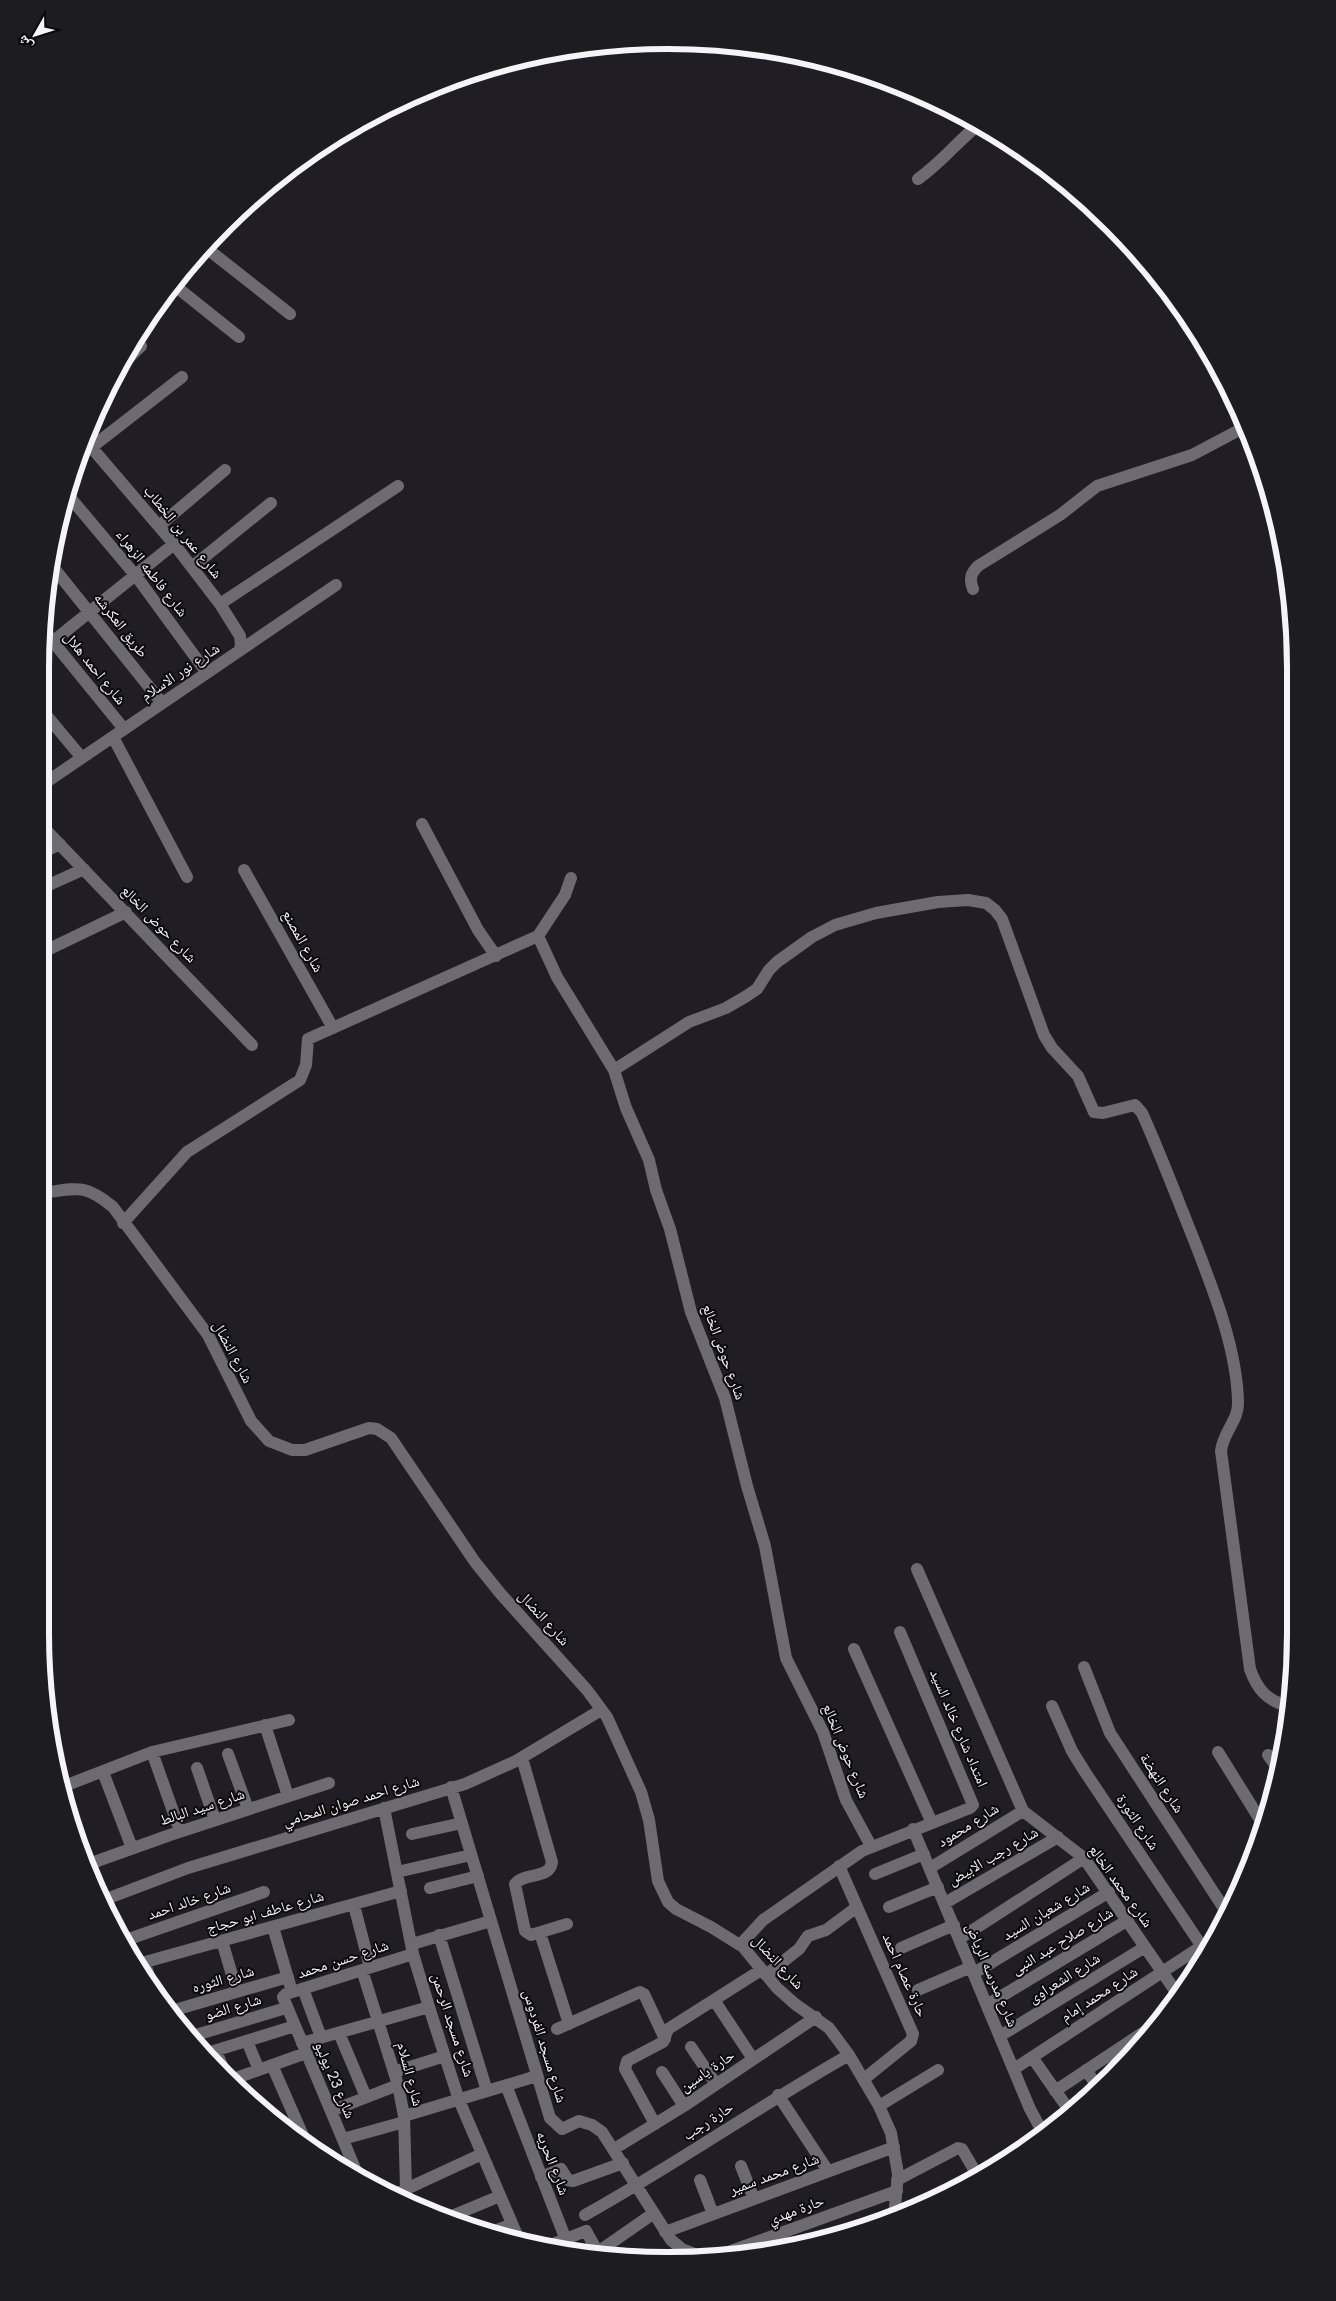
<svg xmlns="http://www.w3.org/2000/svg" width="1336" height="2301" font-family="'DM Sans','Noto Naskh Arabic',sans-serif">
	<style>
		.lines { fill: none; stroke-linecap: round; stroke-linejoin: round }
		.street { stroke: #6d6a72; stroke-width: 12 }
		.labels { text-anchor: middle; stroke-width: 4; stroke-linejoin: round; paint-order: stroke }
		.street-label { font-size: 15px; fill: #f5f4f8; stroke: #0a090b }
		.rim { fill: none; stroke: #f5f4f8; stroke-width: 6 }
	</style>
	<rect width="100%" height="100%" fill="#201e24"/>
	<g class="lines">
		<path class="street" d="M 918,179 C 941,163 957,142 978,125
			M 205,247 L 290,314
			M 174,285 L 239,337
			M 125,361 L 141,346
			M 86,441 L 174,544 L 220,604 L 240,636 L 241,646 L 239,651
			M 92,447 L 182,377
			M 68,495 L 136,576 L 207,673
			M 159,526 L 225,470
			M 53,567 L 162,703
			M 192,567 L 271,503
			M 973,589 C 969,579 971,573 978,566 L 1060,515 L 1097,486 L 1192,455 L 1245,427
			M 220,604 L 398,486
			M 41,627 L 124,729
			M 41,651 L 174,544
			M 42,710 L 82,758
			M 113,737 L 187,877
			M 42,785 L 336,585
			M 422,824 L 478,930 L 496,956
			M 42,826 L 252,1045
			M 42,853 L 60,844
			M 244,870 L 333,1028
			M 42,888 L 84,869
			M 538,936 L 557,977 L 614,1070 L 626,1108 L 649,1160 L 656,1190 L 670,1229 L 691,1312 L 725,1398 L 747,1486 L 765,1546 L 786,1658 L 823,1732 L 846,1800 L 871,1846
			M 43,952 L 126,912
			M 614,1070 L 689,1022 L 726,1008 L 745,997 L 757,989 L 769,970 L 777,962 L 812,937 L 835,925 L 876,913 L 938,902 L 968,900 L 986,903 L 995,910 L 1002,919 L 1044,1035 L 1052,1048 L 1078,1076 L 1094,1112 L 1103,1113 L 1135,1105 L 1142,1113 C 1161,1155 1177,1198 1194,1240 C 1213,1289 1237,1349 1238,1402 C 1239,1420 1223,1432 1221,1451 L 1250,1669 C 1257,1689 1267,1701 1288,1706
			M 43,1193 C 78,1188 85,1184 113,1207 L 208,1335 L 251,1421 L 269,1441 L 292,1450 L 305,1450 L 369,1428 L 377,1429 L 391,1438 L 475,1562 L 500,1593 L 587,1690 L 607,1717 L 641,1792 L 649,1820 L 658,1881 L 668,1902 L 676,1909 L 711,1927 L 743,1947 L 777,1988 L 795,2004 L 829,2028 L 849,2055 L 879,2106 L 891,2133 L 898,2174 L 894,2217
			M 123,1223 L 187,1152 L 300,1080 L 306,1065 L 308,1039 L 538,936 L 565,895 L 571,878
			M 917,1569 L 1023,1811 L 1084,1858 L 1178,1995
			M 854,1649 L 932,1823
			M 1084,1667 L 1110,1733 L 1225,1910
			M 1052,1706 L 1072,1751 L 1085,1772 L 1205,1951
			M 265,1725 L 288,1796
			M 152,1752 L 180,1831
			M 1218,1752 L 1264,1826
			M 228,1754 L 248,1809
			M 1268,1755 L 1276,1766
			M 522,1758 L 552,1862 C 550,1880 524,1872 515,1884 L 525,1931 L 531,1935 L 567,1924
			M 197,1768 L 215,1820
			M 103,1772 L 132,1848
			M 62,1787 L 152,1752 L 289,1720
			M 451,1787 L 550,2118 L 562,2129 L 579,2121 L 592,2125 L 602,2132 L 671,2240 L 682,2249 L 710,2260
			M 384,1808 L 413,1954 L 429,2007 L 459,2100 L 520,2242
			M 913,1829 L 1030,2109 L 1043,2133
			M 412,1834 L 462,1823
			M 86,1865 L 170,1835 L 329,1783
			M 839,1866 L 913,2034 L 911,2041 L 864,2079
			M 930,1868 L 1023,1811
			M 397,1872 L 471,1855
			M 875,1874 L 924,1854
			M 430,1888 L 478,1876
			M 101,1901 L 188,1868 L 465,1784 L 516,1761 L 601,1710
			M 945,1903 L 1058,1837
			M 889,1907 L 938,1887
			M 355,1909 L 370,1967
			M 273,1927 L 290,1985
			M 540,1933 L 569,2024
			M 439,1935 L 487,2091
			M 959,1939 L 1084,1858
			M 123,1941 L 264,1892
			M 222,1941 L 237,1992
			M 412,1944 L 491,1921
			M 740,1945 L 763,1920 L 862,1851 L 970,1808 L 973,1805 L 900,1632
			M 901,1948 L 954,1925
			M 145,1963 L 153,1989
			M 138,1964 L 401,1891
			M 362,1970 L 398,2085 L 404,2116 L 406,2189
			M 974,1973 L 1109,1892
			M 766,1975 L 799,1949 L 808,1936 L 826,1930 L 857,1907
			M 303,1989 L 321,2037
			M 918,1990 L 971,1967
			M 714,2000 L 753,2059
			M 987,2005 L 1128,1920
			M 168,2012 L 288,1977
			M 557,2029 L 640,1992 L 644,1994 L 665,2039
			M 339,2033 L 366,2097
			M 1000,2036 L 1145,1947
			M 189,2037 L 286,2008
			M 247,2041 L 259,2070
			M 302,2043 L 429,2007
			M 691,2047 L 716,2084
			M 216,2051 L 228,2080
			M 204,2054 L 295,2026
			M 1032,2057 L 1071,2113
			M 272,2065 L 307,2145
			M 1014,2069 L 1202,1946
			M 1086,2070 L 1098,2087
			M 394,2072 L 445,2056
			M 662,2072 L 684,2106
			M 236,2078 L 244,2094
			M 228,2081 L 306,2053
			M 506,2085 L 571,2253
			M 1055,2091 L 1150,2028
			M 778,2095 L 828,2171
			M 879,2106 L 938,2070
			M 331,2111 L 398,2085
			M 404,2116 L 537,2076
			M 655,2124 L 625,2069 L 627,2061 L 663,2042 L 668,2029 L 761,1970
			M 343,2139 L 404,2122
			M 614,2149 L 684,2106 L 816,2017
			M 741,2166 L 754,2199
			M 541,2177 L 561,2169 L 568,2180 L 573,2181 L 623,2163
			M 359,2178 L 283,1997 L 286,1994 L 413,1954
			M 700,2180 L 713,2214
			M 897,2180 L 958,2148 L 962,2149 L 979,2178
			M 391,2196 L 482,2154
			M 585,2215 C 675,2165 759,2106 849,2055
			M 447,2218 L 500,2196
			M 665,2232 L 894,2147
			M 489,2233 L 512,2224
			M 545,2247 L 586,2231 L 600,2256
			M 598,2252 L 654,2213
			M 706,2260 L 897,2191"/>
	</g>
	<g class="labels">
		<g class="street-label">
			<text transform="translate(183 532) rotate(51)" y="5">شارع عمر بن الخطاب</text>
			<text transform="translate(152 573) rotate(52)" y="5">شارع فاطمه الزهراء</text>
			<text transform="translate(121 625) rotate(52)" y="5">طريق العكرشه</text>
			<text transform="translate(95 668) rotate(51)" y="5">شارع احمد هلال</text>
			<text transform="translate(180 672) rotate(-34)" y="5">شارع نور الاسلام</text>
			<text transform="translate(159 924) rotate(46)" y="5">شارع حوض الخالع</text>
			<text transform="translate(303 941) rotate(61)" y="5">شارع المصنع</text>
			<text transform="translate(233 1352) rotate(62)" y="5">شارع النضال</text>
			<text transform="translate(724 1352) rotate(70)" y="5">شارع حوض الخالع</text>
			<text transform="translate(544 1618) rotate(48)" y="5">شارع النضال</text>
			<text transform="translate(959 1728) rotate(67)" y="5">امتداد شارع خالد السيد</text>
			<text transform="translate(846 1751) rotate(68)" y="5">شارع حوض الخالع</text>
			<text transform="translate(1162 1783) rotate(57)" y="5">شارع النهضة</text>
			<text transform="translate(351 1801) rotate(-17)" y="5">شارع احمد صوان المحامي</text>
			<text transform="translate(202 1807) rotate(-18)" y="5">شارع سيد البالط</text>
			<text transform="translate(1138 1822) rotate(56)" y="5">شارع الثورة</text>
			<text transform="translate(968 1825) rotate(-32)" y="5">شارع محمود</text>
			<text transform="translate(993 1856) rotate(-30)" y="5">شارع رجب الابيض</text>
			<text transform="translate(1121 1886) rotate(54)" y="5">شارع محمد الخالع</text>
			<text transform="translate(189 1901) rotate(-19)" y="5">شارع خالد احمد</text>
			<text transform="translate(1046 1911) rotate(-31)" y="5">شارع شعبان السيد</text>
			<text transform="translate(265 1912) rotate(-16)" y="5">شارع عاطف ابو حجاج</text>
			<text transform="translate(1062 1941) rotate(-31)" y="5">شارع صلاح عبد النبى</text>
			<text transform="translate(343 1959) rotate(-18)" y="5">شارع حسن محمد</text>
			<text transform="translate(778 1962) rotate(47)" y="5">شارع النضال</text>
			<text transform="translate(905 1975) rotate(66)" y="5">حارة عصام احمد</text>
			<text transform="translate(992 1975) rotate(67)" y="5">شارع مدرسه الرياض</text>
			<text transform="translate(1064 1978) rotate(-32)" y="5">شارع الشعراوى</text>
			<text transform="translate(223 1979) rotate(-16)" y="5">شارع الثوره</text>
			<text transform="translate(1099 1994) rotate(-33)" y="5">شارع محمد إمام</text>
			<text transform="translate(233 2007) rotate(-17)" y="5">شارع الضو</text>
			<text transform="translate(453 2025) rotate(72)" y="5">شارع مسجد الرحمن</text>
			<text transform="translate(545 2046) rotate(73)" y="5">شارع مسجد الفردوس</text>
			<text transform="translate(707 2071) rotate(-34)" y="5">حارة ياسين</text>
			<text transform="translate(410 2074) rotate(75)" y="5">شارع السلام</text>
			<text transform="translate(335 2080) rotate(67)" y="5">شارع 23 يوليو</text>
			<text transform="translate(708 2121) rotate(-33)" y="5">حارة رجب</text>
			<text transform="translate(553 2163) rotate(69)" y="5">شارع الحريه</text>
			<text transform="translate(774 2174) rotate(-20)" y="5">شارع محمد سمير</text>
			<text transform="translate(796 2210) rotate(-20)" y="5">حارة مهدي</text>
		</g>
	</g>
	<path d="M0 0H1336V2301H0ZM668 49H668A619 619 0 0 1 1287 668V1633A619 619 0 0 1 668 2252H668A619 619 0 0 1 49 1633V668A619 619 0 0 1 668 49Z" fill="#1d1c1e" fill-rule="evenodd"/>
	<path class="rim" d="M668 49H668A619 619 0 0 1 1287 668V1633A619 619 0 0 1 668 2252H668A619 619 0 0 1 49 1633V668A619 619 0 0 1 668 49Z"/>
	<g transform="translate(35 35) rotate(231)" stroke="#0a090b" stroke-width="4" paint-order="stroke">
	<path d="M0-4L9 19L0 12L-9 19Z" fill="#f5f4f8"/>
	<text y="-8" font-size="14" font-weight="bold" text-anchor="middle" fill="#f5f4f8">ش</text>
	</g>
</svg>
